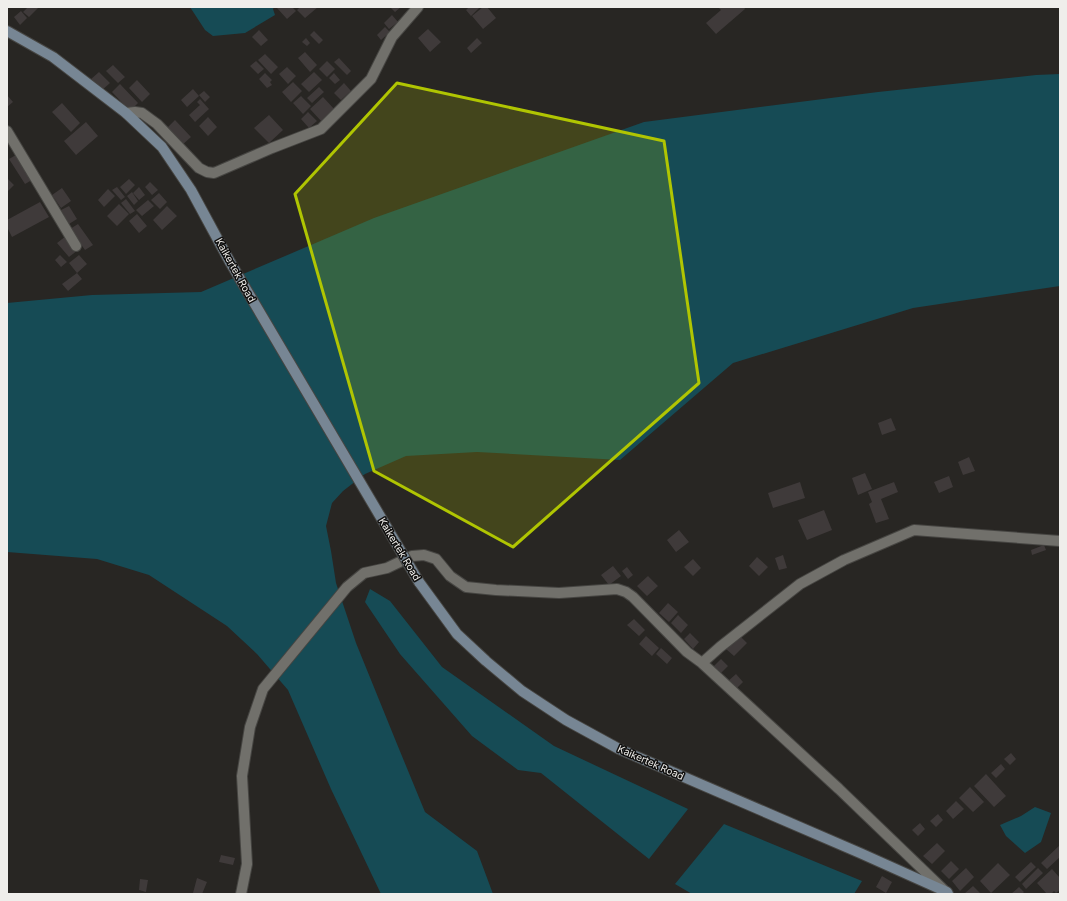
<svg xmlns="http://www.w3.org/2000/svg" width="1067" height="901" font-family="Inter,sans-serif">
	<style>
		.water { fill: #164b55 }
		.building { fill: #3f3a3a }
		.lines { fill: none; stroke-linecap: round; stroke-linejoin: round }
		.street-casing { stroke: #464542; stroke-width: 12 }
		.secondary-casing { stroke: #464542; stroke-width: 12 }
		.street { stroke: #71706b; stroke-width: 10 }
		.secondary { stroke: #778694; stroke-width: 10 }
		.secondary-bridge-casing { stroke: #464542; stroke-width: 12; stroke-linecap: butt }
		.secondary-bridge { stroke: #778694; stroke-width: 10 }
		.marked { fill: #b0c502; fill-opacity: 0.2; stroke: #b0c502; stroke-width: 3; stroke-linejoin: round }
		.labels { text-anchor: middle; stroke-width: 3; stroke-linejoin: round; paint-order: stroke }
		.street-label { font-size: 10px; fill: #efeeeb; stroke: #100f0e }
	</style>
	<rect width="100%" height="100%" fill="#282623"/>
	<path class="water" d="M 190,7 L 274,7 L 273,9 L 275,15 L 245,33 L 213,36 L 205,30 Z
		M 1060,74 L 1060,286 L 913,308 L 733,363 L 620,460 L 477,452 L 406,456 L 365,474 L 343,491 L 332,503 L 326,526 L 331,551 L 336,583 L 356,643 L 397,744 L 425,812 L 477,851 L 493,894 L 381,894 L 331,789 L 288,690 L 257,654 L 227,626 L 149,575 L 97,559 L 7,552 L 7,303 L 92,295 L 201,292 L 374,218 L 644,122 L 878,92 L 1036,75 Z
		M 370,589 L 390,601 L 442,667 L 554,746 L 688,809 L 649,859 L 541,773 L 518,770 L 472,736 L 400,654 L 365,602 Z
		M 1035,807 L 1051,813 L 1041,842 L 1025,853 L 1006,836 L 1000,825 L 1021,816 Z
		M 724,824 L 862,881 L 854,894 L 692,894 L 675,884 Z"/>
	<path class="building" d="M 28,7 L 39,7 L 29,17 L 23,12 Z
		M 277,7 L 292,7 L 296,11 L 287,19 L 277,8 Z
		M 300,7 L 318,7 L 305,18 L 297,10 Z
		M 390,7 L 401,7 L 395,12 Z
		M 469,7 L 480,7 L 471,16 L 466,10 Z
		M 483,7 L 487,7 L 496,18 L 483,29 L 472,16 Z
		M 718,7 L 744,7 L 745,9 L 716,34 L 706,23 L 721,10 Z
		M 21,11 L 27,18 L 20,25 L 14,17 Z
		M 392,15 L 398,22 L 389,29 L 384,23 Z
		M 385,27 L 390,32 L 381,40 L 377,35 Z
		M 428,29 L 441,42 L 430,52 L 418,38 Z
		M 259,30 L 268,40 L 261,46 L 252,37 Z
		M 314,31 L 323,40 L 319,44 L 310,35 Z
		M 306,38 L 310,43 L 307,46 L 302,42 Z
		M 477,38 L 482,43 L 471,53 L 467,48 Z
		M 305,52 L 317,65 L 310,72 L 298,58 Z
		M 265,54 L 278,67 L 271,74 L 258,60 Z
		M 339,58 L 351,71 L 347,75 L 334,62 Z
		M 256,61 L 264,69 L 258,74 L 250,66 Z
		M 327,61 L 335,69 L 327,77 L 319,69 Z
		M 113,65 L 125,77 L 118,83 L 106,71 Z
		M 287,67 L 296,76 L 288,84 L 279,74 Z
		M 99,72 L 110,83 L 101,91 L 90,80 Z
		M 314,72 L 322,80 L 309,92 L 301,84 Z
		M 265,73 L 272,80 L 270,82 L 272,85 L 267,88 L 259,79 Z
		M 334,73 L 340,80 L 335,84 L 329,78 Z
		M 137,80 L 150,94 L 142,102 L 129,88 Z
		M 293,82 L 302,91 L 291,102 L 282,92 Z
		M 344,83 L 351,91 L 341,100 L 334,93 Z
		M 120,84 L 138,103 L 130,111 L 112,92 Z
		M 319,87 L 324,92 L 312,103 L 307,98 Z
		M 193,89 L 199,96 L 187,107 L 181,100 Z
		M 204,91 L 210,97 L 205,102 L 199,95 Z
		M 7,95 L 13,102 L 7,107 Z
		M 301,96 L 311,106 L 303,114 L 293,103 Z
		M 323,97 L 335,110 L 322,122 L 310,109 Z
		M 200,99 L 209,109 L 195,122 L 189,115 L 200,105 L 197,102 Z
		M 62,103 L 80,123 L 71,132 L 52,112 Z
		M 308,112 L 317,121 L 309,128 L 301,119 Z
		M 269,115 L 283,130 L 269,143 L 254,128 Z
		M 208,117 L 217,127 L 208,136 L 199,126 Z
		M 175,120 L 191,137 L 181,146 L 165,130 Z
		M 86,122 L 98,136 L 76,155 L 64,141 Z
		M 16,155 L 32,180 L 25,184 L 9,159 Z
		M 7,178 L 14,185 L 7,192 Z
		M 129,179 L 135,185 L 126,194 L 120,187 Z
		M 150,182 L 158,190 L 152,195 L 145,187 Z
		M 117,187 L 125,197 L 121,200 L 112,190 Z
		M 139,187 L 145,195 L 139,200 L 133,193 Z
		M 62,188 L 71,201 L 61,208 L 52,195 Z
		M 108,189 L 115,196 L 104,207 L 98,200 Z
		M 132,192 L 138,201 L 134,205 L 127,196 Z
		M 159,193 L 167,202 L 160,209 L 151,200 Z
		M 126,199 L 135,211 L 130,214 L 121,203 Z
		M 148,200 L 154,206 L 142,216 L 136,210 Z
		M 40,202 L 49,217 L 12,237 L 7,227 L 7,220 Z
		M 119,204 L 129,214 L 117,226 L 107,216 Z
		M 69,206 L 77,219 L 69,224 L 61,210 Z
		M 167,206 L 177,216 L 162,230 L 153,220 Z
		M 137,214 L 147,226 L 139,233 L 129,221 Z
		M 78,224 L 93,245 L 85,250 L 70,229 Z
		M 66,236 L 78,250 L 69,257 L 57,243 Z
		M 60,255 L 67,262 L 61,267 L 55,260 Z
		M 79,255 L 87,264 L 77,273 L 69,263 Z
		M 77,273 L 82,279 L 68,291 L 62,284 Z
		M 891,418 L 896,430 L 882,435 L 878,423 Z
		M 969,457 L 975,471 L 963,475 L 958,462 Z
		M 865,473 L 872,489 L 858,495 L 852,478 Z
		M 949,476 L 953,487 L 939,493 L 934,482 Z
		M 800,482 L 805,498 L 773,508 L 768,493 Z
		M 894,482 L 898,492 L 881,499 L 889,519 L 876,523 L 869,504 L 872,502 L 868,492 Z
		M 824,510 L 832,530 L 807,540 L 798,520 Z
		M 679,530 L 689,542 L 676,552 L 667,540 Z
		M 1044,545 L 1046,550 L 1032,555 L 1031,550 Z
		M 783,555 L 787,568 L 779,570 L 775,558 Z
		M 757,557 L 768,567 L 759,576 L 749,566 Z
		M 693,559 L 701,568 L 693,576 L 684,567 Z
		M 613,566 L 621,576 L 609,585 L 601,575 Z
		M 627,567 L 633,575 L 628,579 L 622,571 Z
		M 648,576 L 658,586 L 647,596 L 637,586 Z
		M 668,603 L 678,612 L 669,622 L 659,613 Z
		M 678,615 L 688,625 L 681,633 L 671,623 Z
		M 634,619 L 645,630 L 639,636 L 627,625 Z
		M 690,633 L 699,642 L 693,649 L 684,639 Z
		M 646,636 L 659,648 L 652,656 L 639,644 Z
		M 740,636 L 747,643 L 734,656 L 726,649 Z
		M 661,648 L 672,658 L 667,664 L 656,654 Z
		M 721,659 L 728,666 L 720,674 L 713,667 Z
		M 736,674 L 743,682 L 735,690 L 727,682 Z
		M 1011,753 L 1016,759 L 1010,765 L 1004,759 Z
		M 1001,764 L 1005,769 L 996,778 L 991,773 Z
		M 986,774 L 1006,796 L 994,807 L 974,786 Z
		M 970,787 L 984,802 L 973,812 L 959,798 Z
		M 956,801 L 964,809 L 953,819 L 946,811 Z
		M 938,814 L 943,820 L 936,827 L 930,821 Z
		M 920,823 L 925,829 L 918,836 L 912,830 Z
		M 937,843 L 945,851 L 932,864 L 923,856 Z
		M 1060,845 L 1060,857 L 1047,869 L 1041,863 Z
		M 221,855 L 235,858 L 233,865 L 219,862 Z
		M 951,861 L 959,869 L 949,879 L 941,871 Z
		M 1031,862 L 1036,867 L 1020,882 L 1015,877 Z
		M 998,863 L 1010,875 L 991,893 L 980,881 Z
		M 966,868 L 974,877 L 960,891 L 952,881 Z
		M 1038,868 L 1043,873 L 1026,889 L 1022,884 Z
		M 1052,869 L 1060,878 L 1060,890 L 1056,893 L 1054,891 L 1051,894 L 1047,894 L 1037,883 Z
		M 882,876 L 892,882 L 886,893 L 876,887 Z
		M 197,878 L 207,882 L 202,894 L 197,894 L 193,893 Z
		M 140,879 L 148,880 L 146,892 L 139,890 Z
		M 973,886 L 981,894 L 964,894 Z
		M 1019,887 L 1024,892 L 1022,894 L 1011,894 Z"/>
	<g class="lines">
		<g class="street-casing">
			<path id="street" d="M 126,113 L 135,112 L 142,113 L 157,124 L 199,168 L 207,172 L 214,173 L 272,148 L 321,129 L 371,79 L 392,37 L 418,7
				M 7,131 L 76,246
				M 702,663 L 720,647 L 800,584 L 844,560 L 914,530 L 1060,541
				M 241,894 L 247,864 L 242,776 L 250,727 L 263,689 L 347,587 L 364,573 L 387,568 L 412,556 L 424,555 L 436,559 L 450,576 L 466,587 L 496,590 L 559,593 L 617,589 L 626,592 L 633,597 L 687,652 L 702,663 L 839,789 L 945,891"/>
		</g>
		<g class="secondary-casing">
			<path id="secondary" d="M 7,31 L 53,57 L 126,113 L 162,147 L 191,190 L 230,262
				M 419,582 L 457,634 L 486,661 L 522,691 L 566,720 L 619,749 L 860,853 L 947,892 L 948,894"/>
		</g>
		<use href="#street" class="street"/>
		<use href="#secondary" class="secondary"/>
		<g class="secondary-bridge-casing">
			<path id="secondary-bridge" d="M 230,262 L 419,582"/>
		</g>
		<use href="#secondary-bridge" class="secondary-bridge"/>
	</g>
	<path class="marked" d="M 397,83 L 664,141 L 699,383 L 513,547 L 374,471 L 295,194 Z"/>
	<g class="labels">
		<g class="street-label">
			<text transform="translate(236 270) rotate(61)" y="4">Kaikertek Road</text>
			<text transform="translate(400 549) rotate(59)" y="4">Kaikertek Road</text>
			<text transform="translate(651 762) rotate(24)" y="4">Kaikertek Road</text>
		</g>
	</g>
	<rect width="1067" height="901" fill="none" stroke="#efeeeb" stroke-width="16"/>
</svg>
